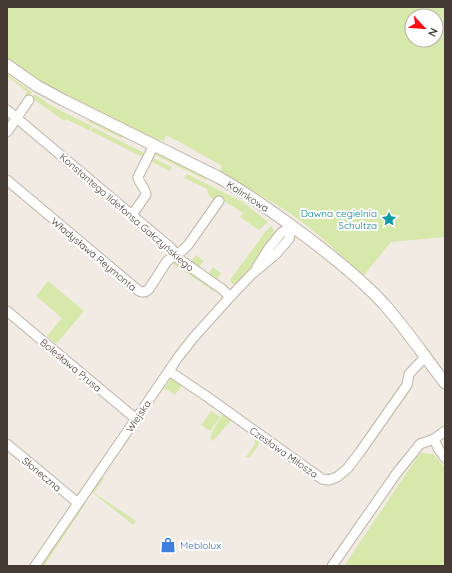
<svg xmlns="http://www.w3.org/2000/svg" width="452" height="573" font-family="Quicksand,sans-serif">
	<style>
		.green { fill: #d6e8aa; fill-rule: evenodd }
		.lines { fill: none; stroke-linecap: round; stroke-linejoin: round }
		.minor-casing { stroke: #c0b4a8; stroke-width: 11 }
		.tertiary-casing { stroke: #c0b4a8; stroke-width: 13 }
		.minor { stroke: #fff; stroke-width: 9 }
		.tertiary { stroke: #fff; stroke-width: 11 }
		.labels { text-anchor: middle; stroke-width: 4; stroke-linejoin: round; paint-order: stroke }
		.street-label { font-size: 10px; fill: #443a33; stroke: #fff }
		.culture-label { font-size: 10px; fill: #0d838f; stroke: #fff; text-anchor: end }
		.shop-label { font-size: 10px; fill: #366cbe; stroke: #fff; text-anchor: start }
	</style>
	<rect width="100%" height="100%" fill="#f2ebe3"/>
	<path class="green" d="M 7,7 L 445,7 L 445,237 L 391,242 L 363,276 C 340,254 317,232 291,214 C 268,198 243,186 219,173 L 222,166 L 178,141 L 166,136 L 164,141 L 148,137 L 46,85 L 18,66 L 7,58 ZM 412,16 L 436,16 L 436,40 L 412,40 Z
		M 7,74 L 32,92 L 28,97 L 25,95 L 27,92 L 7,76 Z
		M 35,94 L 50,105 L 92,126 L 90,131 L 66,119 L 64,121 L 35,100 L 33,102 L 30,100 Z
		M 87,120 L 97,122 L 124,135 L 123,137 L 121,138 L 87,121 Z
		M 93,127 L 144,153 L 142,157 L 91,131 Z
		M 154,151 L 209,177 L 206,180 L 153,154 Z
		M 151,157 L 172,167 L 170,171 L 150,161 Z
		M 187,174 L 243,202 L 268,222 L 259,230 L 240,217 L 243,213 L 224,201 L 216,200 L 215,201 L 209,196 L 207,189 L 184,178 Z
		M 271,226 L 274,230 C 272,244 246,274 236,284 L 232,284 L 230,280 L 263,235 L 263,234 Z
		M 196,255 L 204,261 L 198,268 L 191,263 L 191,262 Z
		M 174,261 L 217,290 L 215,292 L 172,263 L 146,301 L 149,295 L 171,262 Z
		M 213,267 L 221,273 L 217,280 L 209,275 L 209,274 Z
		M 48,281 L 84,311 L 56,344 L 47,336 L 62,318 L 36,296 Z
		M 171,378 L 175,378 L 260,440 L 260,443 L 250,457 L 246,457 L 255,444 L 254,437 L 231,420 L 213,441 L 210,439 L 213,430 L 223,414 L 182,386 L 175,395 L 166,389 L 165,390 L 164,389 Z
		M 211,411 L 220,417 L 210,431 L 201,425 Z
		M 420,453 L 433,454 L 445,468 L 445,566 L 344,566 Z
		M 102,477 L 104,478 L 94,493 L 136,521 L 133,525 L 93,493 L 92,492 Z
		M 83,502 L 85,504 L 44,566 L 40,566 Z"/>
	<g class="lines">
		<g class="minor-casing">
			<path id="minor" d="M 7,110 L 171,248 L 178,258 L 182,261 L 222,289 L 230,297
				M 7,132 L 29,100
				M 7,180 L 139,291 C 143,293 146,292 149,289 L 167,261 L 183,250 L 188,245 L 219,201
				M 132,215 L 146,195 C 146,188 139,184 138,177 L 154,145
				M 257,267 L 269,248 L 281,233 L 292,226
				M 7,311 L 136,419
				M 169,371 L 209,398 L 322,479 L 329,480 L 337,477 L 347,469 L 360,452 L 407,385 L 409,374 L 425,357
				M 434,439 L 439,450 L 445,458
				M 7,444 L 78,503
				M 35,566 L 179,356 L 194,337 L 230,297 L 252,274 L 276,254 L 289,239 L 292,226
				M 332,566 L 396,474 L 420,444 L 434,439 L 445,431"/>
		</g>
		<g class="tertiary-casing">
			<path id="tertiary" d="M 7,65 L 37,86 L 63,100 L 218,177 C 248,194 276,214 304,235 C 332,256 360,278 384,304 C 406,329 425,357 445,383"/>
		</g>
		<use href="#minor" class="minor"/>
		<use href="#tertiary" class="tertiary"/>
	</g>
	<defs>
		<g id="sight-bare" transform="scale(1.2)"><path d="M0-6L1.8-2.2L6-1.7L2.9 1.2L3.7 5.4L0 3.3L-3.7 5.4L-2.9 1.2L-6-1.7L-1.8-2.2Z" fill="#0f9aa8" stroke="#fff" stroke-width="2.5" paint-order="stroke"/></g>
		<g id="shop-bare" transform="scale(1.2)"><path d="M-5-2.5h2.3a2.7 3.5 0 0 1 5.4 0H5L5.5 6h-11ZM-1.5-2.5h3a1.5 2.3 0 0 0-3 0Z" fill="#3f7fe0" stroke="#fff" stroke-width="2.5" paint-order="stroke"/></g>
	</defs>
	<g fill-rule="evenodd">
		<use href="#sight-bare" x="389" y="219"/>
		<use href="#shop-bare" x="168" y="545"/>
	</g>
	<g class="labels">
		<g class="street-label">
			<text transform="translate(248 196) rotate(33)" y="4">Kalinkowa</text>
			<text transform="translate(127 212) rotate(41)" y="4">Konstantego Ildefonsa Gałczyńskiego</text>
			<text transform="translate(94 254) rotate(40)" y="4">Władysława Reymonta</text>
			<text transform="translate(71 365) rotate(40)" y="4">Bolesława Prusa</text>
			<text transform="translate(138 416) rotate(-56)" y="4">Wiejska</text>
			<text transform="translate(284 452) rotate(35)" y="4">Czesława Miłosza</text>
			<text transform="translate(42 474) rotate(40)" y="4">Słoneczna</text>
		</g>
		<g class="culture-label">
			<text x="377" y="217">Dawna cegielnia<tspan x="377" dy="12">Schultza</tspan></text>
		</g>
		<g class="shop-label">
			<text x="180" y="549">Meblolux</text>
		</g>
	</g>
	<rect width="452" height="573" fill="none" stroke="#443a33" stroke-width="16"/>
	<g transform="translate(424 28) rotate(116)"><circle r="19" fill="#ffffff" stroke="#b4b0ad"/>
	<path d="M0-3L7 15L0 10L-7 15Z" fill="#ff0d11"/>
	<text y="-6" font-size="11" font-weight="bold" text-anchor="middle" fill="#443a33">N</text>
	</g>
</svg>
